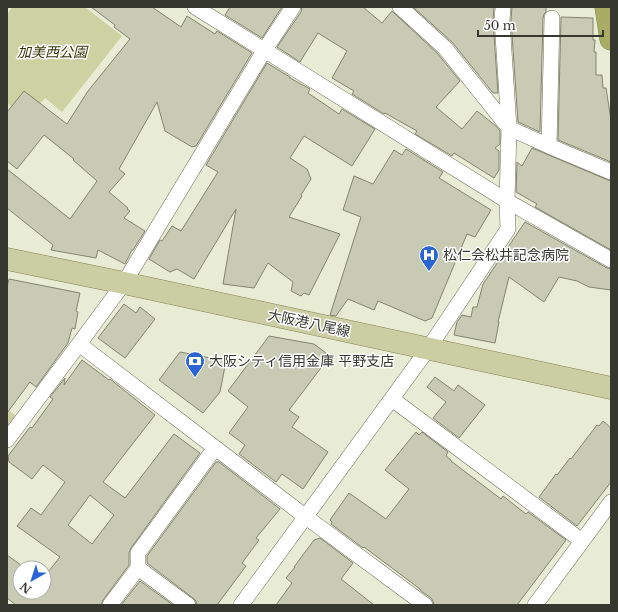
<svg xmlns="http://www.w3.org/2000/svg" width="618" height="612" font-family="'Libre Baskerville','Noto Sans JP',serif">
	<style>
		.green { fill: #ced2a3 }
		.building { fill: #c8cab4; stroke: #82846f; fill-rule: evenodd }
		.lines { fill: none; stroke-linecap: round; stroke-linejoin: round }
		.street-casing { stroke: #6c6d59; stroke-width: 16 }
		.primary-casing { stroke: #808352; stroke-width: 23 }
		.highway-casing { stroke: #808352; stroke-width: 23 }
		.street { stroke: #fff; stroke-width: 15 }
		.primary { stroke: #cbcda3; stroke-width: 22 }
		.highway { stroke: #a8ac65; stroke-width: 22 }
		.labels { text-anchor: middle; stroke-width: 3; stroke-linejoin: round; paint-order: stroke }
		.park-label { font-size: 14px; font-style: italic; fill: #353709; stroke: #fff }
		.poi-label { font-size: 14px; fill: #36372e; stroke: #fff; text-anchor: start }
		.street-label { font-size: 14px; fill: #36372e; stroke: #fff }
	</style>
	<rect width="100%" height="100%" fill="#e9ecd4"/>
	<path class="green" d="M 12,7 L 85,7 L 122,36 L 62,112 L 45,98 L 27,120 L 7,103 L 7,15 Z
		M 7,409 L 16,416 L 7,429 Z"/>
	<path class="building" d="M 91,7 L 152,7 L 181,27 L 187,16 L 215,34 L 217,31 L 252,53 L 196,146 L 192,147 L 165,131 L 157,102 L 119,169 L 125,174 L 109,192 L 128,208 L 127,209 L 130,211 L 124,218 L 145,231 L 133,250 L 132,250 L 125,264 L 98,250 L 96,258 L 51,250 L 53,245 L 7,208 L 7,169 L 70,219 L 97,181 L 73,160 L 74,159 L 44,135 L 17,169 L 7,161 L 7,112 L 24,91 L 67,124 L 88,91 L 130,39 L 114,27 L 115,25 Z
		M 230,7 L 282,7 L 262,38 L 225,15 Z
		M 302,7 L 363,7 L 382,23 L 392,11 L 438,54 L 460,81 L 436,107 L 462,129 L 477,111 L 496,126 L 500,131 L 500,144 L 495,148 L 499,151 L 499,170 L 494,178 L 454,153 L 452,156 L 415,134 L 417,131 L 385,113 L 384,114 L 352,94 L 354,91 L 332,78 L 347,51 L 318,33 L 300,62 L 277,47 L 301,12 Z
		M 413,7 L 494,7 L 493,21 L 498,93 L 493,93 L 452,42 Z
		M 512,7 L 546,7 L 546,12 L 544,14 L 543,18 L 540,132 L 518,122 L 511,20 Z
		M 561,17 L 593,18 L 593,40 L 595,40 L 594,52 L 596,52 L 596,75 L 602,75 L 603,88 L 606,88 L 611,120 L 611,162 L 558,140 Z
		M 267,63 L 290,77 L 290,78 L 310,89 L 308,93 L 339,114 L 342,109 L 375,129 L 352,166 L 304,136 L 290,158 L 307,169 L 311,179 L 301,195 L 302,196 L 289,217 L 340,234 L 309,295 L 304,293 L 301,296 L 291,291 L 293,282 L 268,263 L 254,288 L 223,284 L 236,209 L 194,279 L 177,269 L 170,272 L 149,259 L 160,240 L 162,241 L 172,226 L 181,231 L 218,172 L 206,165 Z
		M 532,148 L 608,180 L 611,181 L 611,250 L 535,207 L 537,204 L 516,192 L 517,162 L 522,166 Z
		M 406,149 L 443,172 L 439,178 L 491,210 L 475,237 L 467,234 L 432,318 L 425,321 L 378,301 L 374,310 L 348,299 L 336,316 L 330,315 L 361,217 L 343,210 L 354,176 L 373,184 L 394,150 L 402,155 Z
		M 525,222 L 607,268 L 611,269 L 611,290 L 589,287 L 577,281 L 559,277 L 544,302 L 509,277 L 498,322 L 499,322 L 495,343 L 454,335 L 457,322 L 462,315 L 471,317 L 473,307 L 477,307 L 483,284 Z
		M 9,279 L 80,293 L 76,311 L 78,312 L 75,329 L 72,328 L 68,343 L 36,387 L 30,382 L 7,413 L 7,287 Z
		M 124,304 L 136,313 L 140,307 L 155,319 L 125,358 L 98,338 Z
		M 269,336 L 314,344 L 330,356 L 289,410 L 299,417 L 292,427 L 328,452 L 303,489 L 282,474 L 276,482 L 239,454 L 245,445 L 229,433 L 248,407 L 228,391 Z
		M 180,352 L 226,361 L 220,392 L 203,413 L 159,380 Z
		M 82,360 L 109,380 L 110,379 L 155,415 L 103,482 L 125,498 L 174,434 L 200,453 L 131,548 L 129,553 L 129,565 L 103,600 L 101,605 L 16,605 L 7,598 L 7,555 L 25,568 L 20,568 L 20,592 L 44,592 L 44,577 L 60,557 L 17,526 L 31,508 L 41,515 L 65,482 L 43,465 L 32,479 L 9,462 L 8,456 L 30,427 L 32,428 L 53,399 L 50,397 L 65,378 L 64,385 ZM 90,495 L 114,515 L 92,544 L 68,525 Z
		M 435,377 L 454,391 L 458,385 L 485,405 L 459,438 L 433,418 L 446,402 L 427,387 Z
		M 603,421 L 611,428 L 611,482 L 577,526 L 539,497 L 556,474 L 557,475 L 570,458 L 571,459 L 597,425 L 599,426 Z
		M 416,432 L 419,435 L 422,432 L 448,452 L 446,456 L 451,460 L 451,461 L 501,499 L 503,496 L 526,514 L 528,512 L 566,540 L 517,605 L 434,605 L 433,601 L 431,598 L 420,590 L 420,589 L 364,547 L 363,548 L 331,524 L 332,522 L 330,520 L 349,493 L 386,519 L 409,489 L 385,470 Z
		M 216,462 L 219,462 L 280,509 L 256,538 L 259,540 L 242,563 L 246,566 L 217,605 L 197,605 L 196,601 L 193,598 L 147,563 L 147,556 Z
		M 320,538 L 353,563 L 341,579 L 374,605 L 276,605 L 292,583 L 286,578 L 295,567 L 294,567 L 314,540 Z
		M 140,581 L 173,605 L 121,605 Z"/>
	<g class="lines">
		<g class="street-casing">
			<path id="street" d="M 195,7 L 507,201 L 611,260
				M 400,7 L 445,48 L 509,128 L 549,146 L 611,172
				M 549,146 L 552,18
				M 79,344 L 306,517 L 425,605
				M 392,399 L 582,541
				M 7,440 L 79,344 L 124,283 L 264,51 L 293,7
				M 138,568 L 188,605
				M 110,605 L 138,568 L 138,553 L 215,448
				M 241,605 L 428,349 L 508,229 L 507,201 L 509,128 L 502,20 L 503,7
				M 535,605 L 611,502"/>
		</g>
		<g class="primary-casing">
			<path id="primary" d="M 7,259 L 124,283 L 611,388"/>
		</g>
		<g class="highway-casing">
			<path id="highway" d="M 606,7 L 611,39"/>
		</g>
		<use href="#street" class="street"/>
		<use href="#primary" class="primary"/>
		<use href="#highway" class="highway"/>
	</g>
	<defs>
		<g id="hospital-pin" transform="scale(1)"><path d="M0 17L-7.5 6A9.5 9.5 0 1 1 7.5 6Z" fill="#2b65d3" stroke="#fff"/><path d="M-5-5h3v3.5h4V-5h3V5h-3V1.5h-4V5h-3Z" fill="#fff"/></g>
		<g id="bank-pin" transform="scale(1)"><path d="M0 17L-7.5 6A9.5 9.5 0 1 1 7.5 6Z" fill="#2b65d3" stroke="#fff"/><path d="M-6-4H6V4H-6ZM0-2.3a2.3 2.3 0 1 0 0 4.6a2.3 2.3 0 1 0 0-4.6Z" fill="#fff"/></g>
	</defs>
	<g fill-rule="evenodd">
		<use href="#hospital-pin" x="429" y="255"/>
		<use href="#bank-pin" x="195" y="361"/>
	</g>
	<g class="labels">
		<g class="park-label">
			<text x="52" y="57">加美西公園</text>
		</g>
		<g class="poi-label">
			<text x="443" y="260">松仁会松井記念病院</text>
			<text x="209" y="366">大阪シティ信用金庫 平野支店</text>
		</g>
		<g class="street-label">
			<text transform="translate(309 323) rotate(12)" y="5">大阪港八尾線</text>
		</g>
	</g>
	<rect width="618" height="612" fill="none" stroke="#36372e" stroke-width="16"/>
	<g transform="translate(32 580) rotate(219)"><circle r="19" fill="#ffffff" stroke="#afafab"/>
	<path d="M0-3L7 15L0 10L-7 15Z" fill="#2b65d3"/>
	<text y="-6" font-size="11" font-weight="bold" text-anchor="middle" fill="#36372e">N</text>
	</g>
	<path d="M478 30v6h125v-6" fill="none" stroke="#36372e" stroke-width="2"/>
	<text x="484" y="30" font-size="12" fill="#36372e" stroke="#ffffff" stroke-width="3" paint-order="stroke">50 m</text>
</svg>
